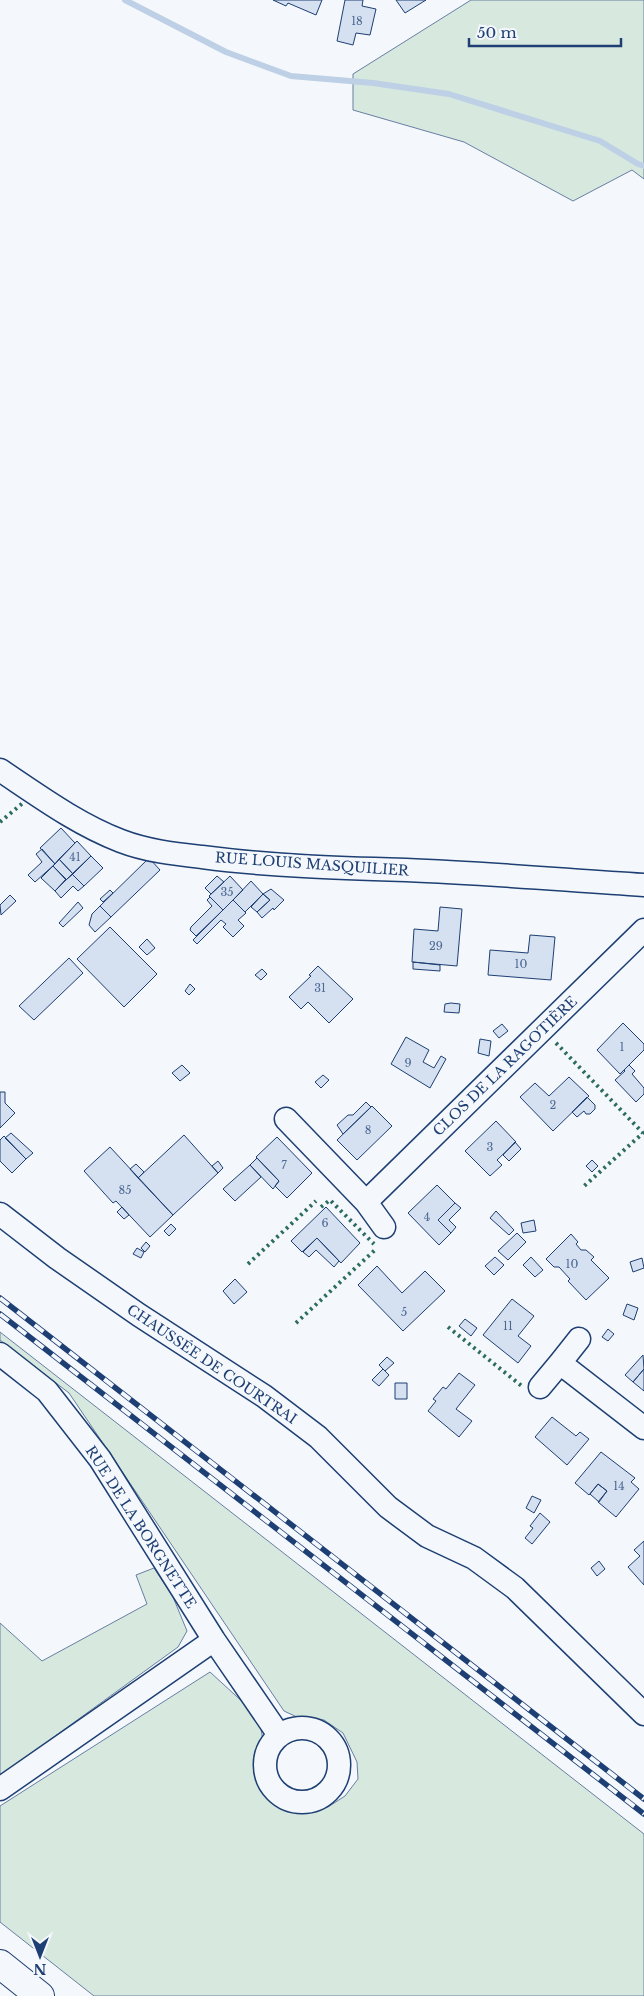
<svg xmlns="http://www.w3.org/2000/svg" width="644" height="1996" font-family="'Libre Baskerville',serif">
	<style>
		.green { fill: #d7e8df; stroke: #687fa3 }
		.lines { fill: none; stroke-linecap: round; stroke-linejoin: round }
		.stream { stroke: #bed0e5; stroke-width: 6 }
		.building { fill: #d5e0f0; stroke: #1d3f73 }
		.minor-casing { stroke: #1d3f73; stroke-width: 25 }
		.major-casing { stroke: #1d3f73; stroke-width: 30 }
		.minor { stroke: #f4f7fb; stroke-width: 22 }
		.major { stroke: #f4f7fb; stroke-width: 28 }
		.rail-casing { stroke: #1d3f73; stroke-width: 5.5 }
		.rail { stroke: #f4f7fb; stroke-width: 4; stroke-dasharray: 11; stroke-linecap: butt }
		.hedge { stroke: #2c6c60; stroke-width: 4; stroke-dasharray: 2.5 4; stroke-linecap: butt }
		.labels { text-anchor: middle; stroke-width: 4; stroke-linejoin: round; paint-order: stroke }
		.number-label { font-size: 11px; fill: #4b6792 }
		.street-label { font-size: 14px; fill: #1d3f73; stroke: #f4f7fb }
	</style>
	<rect width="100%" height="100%" fill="#f4f7fb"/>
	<path class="green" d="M 471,0 L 644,0 L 644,179 L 632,170 L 573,201 L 464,142 L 353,110 L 353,74 Z
		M 0,1332 L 644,1834 L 644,1996 L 94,1996 L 0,1922 L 0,1806 L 210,1672 L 259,1717 L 263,1741 L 259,1761 L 262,1785 L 280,1809 L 302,1810 L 328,1807 L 345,1796 L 358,1779 L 357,1762 L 343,1733 L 324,1720 L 297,1717 L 284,1711 L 69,1393 L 0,1340 Z
		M 154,1568 L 173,1597 L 187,1631 L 178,1647 L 0,1776 L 0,1623 L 42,1661 L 147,1604 L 136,1575 Z"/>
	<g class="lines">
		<path class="stream" d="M 125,0 L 226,52 L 291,76 L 373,83 L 449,94 L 600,141 L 638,164 L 644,166"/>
	</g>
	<path class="building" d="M 273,0 L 322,0 L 316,15 L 288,3 L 286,6 Z
		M 345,0 L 363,0 L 362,6 L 376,9 L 370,35 L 356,33 L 353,45 L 337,41 Z
		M 396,0 L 426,0 L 405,13 Z
		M 61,828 L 75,843 L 55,864 L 40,848 Z
		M 77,841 L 91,856 L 73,874 L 59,859 Z
		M 42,849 L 55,864 L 35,882 L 28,875 L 42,862 L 36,854 Z
		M 91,856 L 103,868 L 84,886 L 72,874 Z
		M 149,858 L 160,870 L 111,917 L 100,906 Z
		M 59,859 L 73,874 L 66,880 L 53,866 Z
		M 53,866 L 66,879 L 55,891 L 41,878 Z
		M 72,874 L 84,886 L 78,891 L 73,886 L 61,898 L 55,891 Z
		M 217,876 L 224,882 L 211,894 L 205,888 Z
		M 230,876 L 243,890 L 223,910 L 209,896 Z
		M 251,881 L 263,894 L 245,912 L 233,900 Z
		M 271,889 L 284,900 L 274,910 L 273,908 L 262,918 L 257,912 L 270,900 L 263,894 Z
		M 110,890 L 113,893 L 103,902 L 100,899 Z
		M 263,894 L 270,900 L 257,912 L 251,907 Z
		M 10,895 L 16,901 L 1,915 L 0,905 Z
		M 210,897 L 223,910 L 196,936 L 190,930 L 191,927 L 212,906 L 207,900 Z
		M 233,900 L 246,913 L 238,920 L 244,926 L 233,937 L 223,927 L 226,924 L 221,920 L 197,944 L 193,940 Z
		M 78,902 L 83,908 L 63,927 L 59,923 Z
		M 100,906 L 111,917 L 95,932 L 89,925 L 92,914 Z
		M 440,907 L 462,909 L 457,966 L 412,962 L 414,929 L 438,931 Z
		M 110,927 L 157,974 L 124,1007 L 77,959 Z
		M 530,935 L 555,937 L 551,980 L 488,975 L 490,950 L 528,953 Z
		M 147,939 L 155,948 L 147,955 L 139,947 Z
		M 69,958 L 83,973 L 34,1020 L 19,1006 Z
		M 413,962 L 440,965 L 440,971 L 413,969 Z
		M 318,966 L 353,999 L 329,1023 L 308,1002 L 301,1009 L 289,997 L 311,976 L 309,975 Z
		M 262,969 L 267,974 L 261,980 L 255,975 Z
		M 190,984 L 195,989 L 189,995 L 185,991 Z
		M 451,1003 L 460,1004 L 459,1013 L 444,1012 L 445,1004 Z
		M 623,1023 L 644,1044 L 644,1050 L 620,1074 L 597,1050 Z
		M 502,1024 L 508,1031 L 499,1038 L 493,1031 Z
		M 406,1037 L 429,1050 L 423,1062 L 434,1068 L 441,1056 L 446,1059 L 430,1088 L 391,1064 Z
		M 480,1039 L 491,1041 L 489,1056 L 478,1053 Z
		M 182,1065 L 190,1073 L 180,1081 L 172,1073 Z
		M 629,1065 L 635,1071 L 632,1074 L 644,1088 L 644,1094 L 636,1102 L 615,1080 L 625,1071 L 624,1070 Z
		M 323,1075 L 329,1080 L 321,1088 L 315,1082 Z
		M 569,1077 L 589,1096 L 553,1131 L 520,1097 L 535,1083 L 549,1096 Z
		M 0,1092 L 5,1092 L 5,1103 L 15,1113 L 0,1128 Z
		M 587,1097 L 595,1105 L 595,1109 L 590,1114 L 586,1114 L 584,1111 L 577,1117 L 572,1112 Z
		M 366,1102 L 371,1107 L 343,1134 L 337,1125 L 348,1115 L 353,1115 Z
		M 372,1106 L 392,1126 L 357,1160 L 337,1140 Z
		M 496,1121 L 516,1142 L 497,1160 L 502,1165 L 490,1176 L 465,1151 Z
		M 11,1133 L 33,1153 L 26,1159 L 5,1138 Z
		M 184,1135 L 218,1173 L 173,1215 L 138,1178 Z
		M 4,1136 L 26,1159 L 12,1173 L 0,1161 L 0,1140 Z
		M 277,1137 L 312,1173 L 287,1198 L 275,1186 L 279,1181 L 256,1157 Z
		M 515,1142 L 521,1149 L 509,1161 L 503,1155 Z
		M 110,1147 L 173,1215 L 150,1237 L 116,1201 L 113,1203 L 84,1171 Z
		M 257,1158 L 279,1181 L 273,1189 L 250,1165 Z
		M 592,1160 L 598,1166 L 592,1172 L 586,1166 Z
		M 218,1161 L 223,1168 L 218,1173 L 212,1166 Z
		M 136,1164 L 144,1172 L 138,1178 L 130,1169 Z
		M 250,1165 L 261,1177 L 235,1201 L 223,1189 Z
		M 437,1185 L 455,1203 L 438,1220 L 451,1233 L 439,1245 L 408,1213 Z
		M 455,1203 L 461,1208 L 449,1220 L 456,1227 L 451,1233 L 438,1220 Z
		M 122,1207 L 129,1215 L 124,1219 L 117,1212 Z
		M 326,1207 L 360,1243 L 341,1263 L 317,1238 L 302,1252 L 291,1241 Z
		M 496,1211 L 514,1230 L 509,1235 L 490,1218 Z
		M 534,1220 L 536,1231 L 523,1233 L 521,1223 Z
		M 171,1224 L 176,1229 L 169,1236 L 164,1231 Z
		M 517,1233 L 526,1242 L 508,1260 L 498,1251 Z
		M 571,1234 L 578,1242 L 576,1244 L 581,1250 L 586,1250 L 594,1257 L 591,1260 L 609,1278 L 586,1300 L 568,1281 L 570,1279 L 559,1267 L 554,1267 L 546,1259 Z
		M 317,1238 L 339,1261 L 334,1267 L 316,1250 L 309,1257 L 303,1252 Z
		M 146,1242 L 150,1246 L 145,1252 L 141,1248 Z
		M 137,1248 L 144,1252 L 141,1258 L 133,1254 Z
		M 495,1257 L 504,1265 L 494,1275 L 485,1266 Z
		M 531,1257 L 543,1270 L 535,1277 L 523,1265 Z
		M 642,1258 L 644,1268 L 633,1272 L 630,1262 Z
		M 377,1266 L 402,1293 L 425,1271 L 445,1291 L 403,1331 L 358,1285 Z
		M 235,1279 L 247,1292 L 234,1304 L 223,1291 Z
		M 512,1299 L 534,1316 L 518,1336 L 531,1346 L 518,1363 L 483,1335 Z
		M 627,1304 L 638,1308 L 634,1320 L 623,1315 Z
		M 465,1319 L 477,1328 L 471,1336 L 459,1326 Z
		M 608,1329 L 614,1334 L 608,1341 L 602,1337 Z
		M 643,1355 L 644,1369 L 633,1382 L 625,1375 Z
		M 387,1357 L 394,1363 L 385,1371 L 379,1365 Z
		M 383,1369 L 389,1375 L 379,1386 L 372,1380 Z
		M 644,1369 L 644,1391 L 633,1382 Z
		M 459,1373 L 475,1385 L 456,1409 L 472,1421 L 459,1437 L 428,1411 L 436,1401 L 433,1399 L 443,1387 L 446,1389 Z
		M 395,1383 L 407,1383 L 407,1399 L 395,1399 Z
		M 552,1417 L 576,1436 L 580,1432 L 589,1439 L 567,1465 L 535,1437 Z
		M 601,1452 L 635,1478 L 631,1482 L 639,1489 L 616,1517 L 598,1502 L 607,1491 L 598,1484 L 589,1495 L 575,1483 Z
		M 598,1484 L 607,1491 L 599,1502 L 590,1494 Z
		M 532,1496 L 541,1500 L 534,1513 L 526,1508 Z
		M 540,1513 L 550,1522 L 532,1544 L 525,1538 L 533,1528 L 530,1526 Z
		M 644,1541 L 644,1585 L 628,1567 L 640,1556 L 634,1550 Z
		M 599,1561 L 605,1569 L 597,1576 L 591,1568 Z"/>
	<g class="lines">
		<g class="minor-casing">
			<path id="minor" d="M 0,770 C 39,796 77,824 121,841 C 147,851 175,854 202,857 C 270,866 338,868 406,870 C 485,873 565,880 644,885
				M 286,1119 L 366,1202 L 384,1227
				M 366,1202 L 644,930
				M 0,1214 L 57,1258 L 139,1315 L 264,1396 L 318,1437 L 388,1507 L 427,1536 L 474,1558 L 515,1588 L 644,1714
				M 0,1354 L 47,1391 L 100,1459 L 214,1640 L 279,1735
				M 560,1363 L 579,1339
				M 540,1387 L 560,1363 L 644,1428
				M265 1765a37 37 0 1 1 74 0a37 37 0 1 1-74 0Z
				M 0,1789 L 214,1640"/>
		</g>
		<g class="major-casing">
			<path id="major" d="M 0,1964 L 40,1996"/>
		</g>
		<use href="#minor" class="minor"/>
		<use href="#major" class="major"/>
		<g class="rail-casing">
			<path id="rail" d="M 0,1298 L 644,1799
				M 0,1314 L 644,1814"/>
		</g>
		<use href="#rail" class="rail"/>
		<path class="hedge" d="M 0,822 L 24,802
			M 556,1043 L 643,1133 L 582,1188
			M 321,1207 L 330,1200 L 374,1244
			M 248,1264 L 316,1201
			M 296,1323 L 376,1249
			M 448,1327 L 523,1387"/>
	</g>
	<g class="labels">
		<g class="number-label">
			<text x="357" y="25">18</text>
			<text x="75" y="861">41</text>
			<text x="227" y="896">35</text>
			<text x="436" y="950">29</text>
			<text x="521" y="968">10</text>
			<text x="320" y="992">31</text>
			<text x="622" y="1051">1</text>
			<text x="408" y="1067">9</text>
			<text x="553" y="1109">2</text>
			<text x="368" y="1134">8</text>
			<text x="490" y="1151">3</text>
			<text x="284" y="1169">7</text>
			<text x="125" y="1194">85</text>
			<text x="427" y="1221">4</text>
			<text x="325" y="1227">6</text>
			<text x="572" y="1268">10</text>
			<text x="404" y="1316">5</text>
			<text x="508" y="1330">11</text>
			<text x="619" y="1490">14</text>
		</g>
		<g class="street-label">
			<text transform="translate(312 864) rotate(4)" y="5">RUE LOUIS MASQUILIER</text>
			<text transform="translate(505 1066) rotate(-44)" y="5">CLOS DE LA RAGOTIÈRE</text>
			<text transform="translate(212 1364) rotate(34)" y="5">CHAUSSÉE DE COURTRAI</text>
			<text transform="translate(141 1527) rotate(57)" y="5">RUE DE LA BORGNETTE</text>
		</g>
	</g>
	<g transform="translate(40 1956) rotate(180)" stroke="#f4f7fb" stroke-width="4" paint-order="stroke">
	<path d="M0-4L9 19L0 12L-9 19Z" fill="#1d3f73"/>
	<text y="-8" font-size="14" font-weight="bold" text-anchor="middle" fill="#1d3f73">N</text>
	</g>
	<path d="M469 38v8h152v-8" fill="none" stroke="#1d3f73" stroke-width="2.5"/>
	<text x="477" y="38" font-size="15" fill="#1d3f73" stroke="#f4f7fb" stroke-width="4" paint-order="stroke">50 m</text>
</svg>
